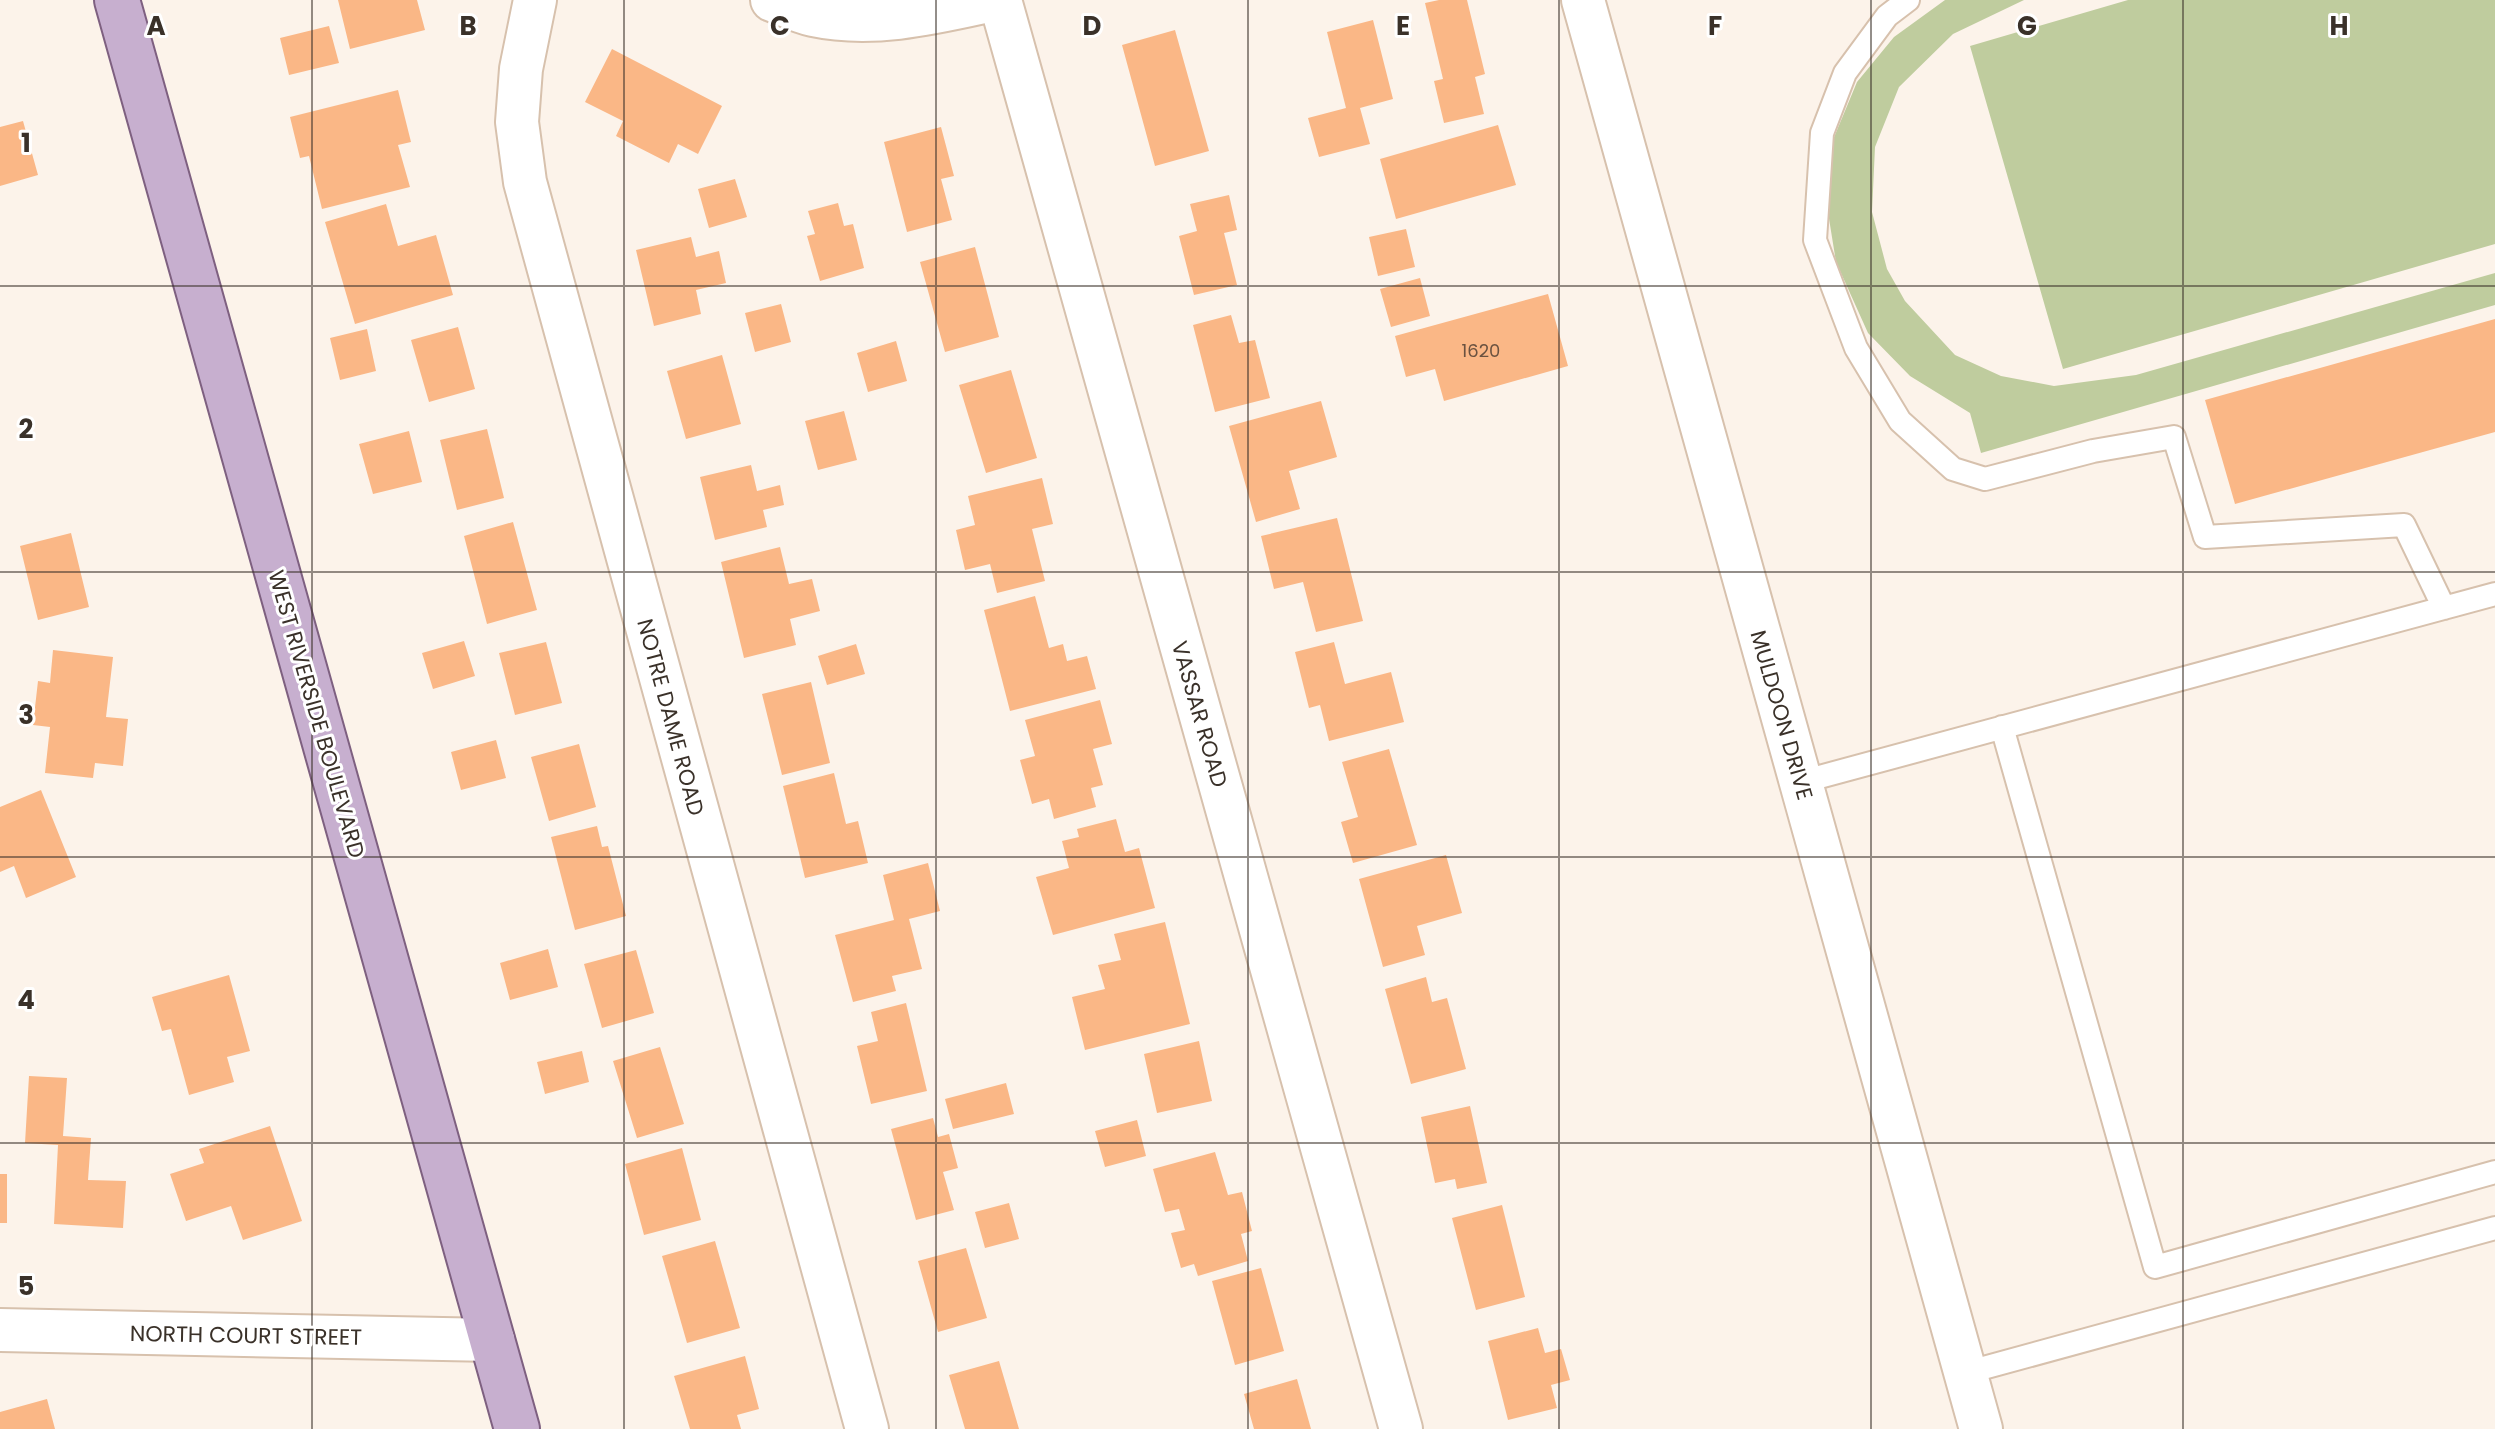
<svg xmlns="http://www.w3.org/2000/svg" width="2495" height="1429" font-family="Poppins,sans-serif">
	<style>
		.green { fill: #bfcc9e }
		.building { fill: #fab786 }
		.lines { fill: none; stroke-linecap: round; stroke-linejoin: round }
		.service-casing { stroke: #d7c1ad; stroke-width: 26 }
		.minor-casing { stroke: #d7c1ad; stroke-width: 46 }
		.primary-casing { stroke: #7e6080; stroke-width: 48 }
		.service { stroke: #fff; stroke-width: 22 }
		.minor { stroke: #fff; stroke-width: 42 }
		.primary { stroke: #c7afcf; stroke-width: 44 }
		.grid { fill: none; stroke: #3a3129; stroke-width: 2; stroke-opacity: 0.55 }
		.labels { text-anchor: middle; stroke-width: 6; stroke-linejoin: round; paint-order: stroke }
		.number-label { font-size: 18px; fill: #6a5240 }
		.street-label { font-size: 22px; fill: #3a3129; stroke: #fff }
		.grid-label { font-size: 26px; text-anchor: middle; font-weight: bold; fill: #3a3129; stroke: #fff; stroke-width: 6; stroke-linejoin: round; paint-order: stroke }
	</style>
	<rect width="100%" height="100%" fill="#fcf3ea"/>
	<path class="green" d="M 1945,0 L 2024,0 L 1953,34 L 1899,87 L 1875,147 L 1872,212 L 1887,269 L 1905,301 L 1955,355 L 2001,376 L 2054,386 L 2136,375 L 2495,273 L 2495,305 L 1981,453 L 1970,413 L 1910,376 L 1868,333 L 1836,262 L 1826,200 L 1830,147 L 1857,82 L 1894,37 Z
		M 2128,0 L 2495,0 L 2495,244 L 2063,369 L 1970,46 Z"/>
	<path class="building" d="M 338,0 L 417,0 L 425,30 L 350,49 Z
		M 1439,0 L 1467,0 L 1485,74 L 1475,77 L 1484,114 L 1444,123 L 1434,81 L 1443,79 L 1425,3 Z
		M 1373,20 L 1393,99 L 1360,108 L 1370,144 L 1319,157 L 1308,118 L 1346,108 L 1327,32 Z
		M 329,26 L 339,63 L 289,75 L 280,38 Z
		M 1175,30 L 1209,151 L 1155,166 L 1122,45 Z
		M 612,49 L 722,106 L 698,154 L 678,144 L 669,163 L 616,136 L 623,121 L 585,102 Z
		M 398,90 L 411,142 L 398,145 L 410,187 L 322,209 L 309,156 L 300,158 L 290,117 Z
		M 23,121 L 38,175 L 0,186 L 0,127 Z
		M 1498,125 L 1516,185 L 1396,219 L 1380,159 Z
		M 941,127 L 954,176 L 941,179 L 952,220 L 907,232 L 884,142 Z
		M 735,179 L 747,217 L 709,228 L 698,189 Z
		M 1229,195 L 1237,230 L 1224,233 L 1237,285 L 1194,295 L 1179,236 L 1197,231 L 1190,204 Z
		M 838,203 L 844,226 L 853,224 L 864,268 L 820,281 L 807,236 L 815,234 L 808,211 Z
		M 386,204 L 398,246 L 436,235 L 453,295 L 355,324 L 325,222 Z
		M 1406,229 L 1415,267 L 1378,276 L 1369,237 Z
		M 691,237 L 696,257 L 719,251 L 726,283 L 696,290 L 701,314 L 654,326 L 636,250 Z
		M 975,247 L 999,337 L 945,352 L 920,262 Z
		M 1420,278 L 1430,316 L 1391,327 L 1380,289 Z
		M 1548,294 L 1568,366 L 1444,401 L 1435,369 L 1406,377 L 1395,336 Z
		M 781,304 L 791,342 L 755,352 L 745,313 Z
		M 1231,315 L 1239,343 L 1255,340 L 1270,398 L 1215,412 L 1193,325 Z
		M 2495,319 L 2495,432 L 2235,504 L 2205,400 Z
		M 458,327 L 475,389 L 429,402 L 411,340 Z
		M 367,329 L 376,371 L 340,380 L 330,338 Z
		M 896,341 L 907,381 L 868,392 L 857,353 Z
		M 722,355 L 741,424 L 686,439 L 667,371 Z
		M 1011,370 L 1037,458 L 986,473 L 959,385 Z
		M 1321,401 L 1337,457 L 1289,471 L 1300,509 L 1256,522 L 1229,426 Z
		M 844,411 L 857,460 L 818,470 L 805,421 Z
		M 487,429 L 504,498 L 457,510 L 440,440 Z
		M 409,431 L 422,482 L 373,494 L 359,444 Z
		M 751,465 L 757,491 L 780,485 L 784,505 L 763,510 L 767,527 L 715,540 L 700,477 Z
		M 1042,478 L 1053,524 L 1032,529 L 1045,581 L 997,593 L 990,564 L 965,570 L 956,530 L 975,525 L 968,496 Z
		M 1337,518 L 1363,621 L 1316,632 L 1303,582 L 1274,589 L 1261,536 Z
		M 513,522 L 537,610 L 487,624 L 464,536 Z
		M 71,533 L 89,607 L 38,620 L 20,546 Z
		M 780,547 L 789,584 L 812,579 L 820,611 L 790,619 L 796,645 L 744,658 L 721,562 Z
		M 1035,596 L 1049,648 L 1063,644 L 1067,661 L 1087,656 L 1096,689 L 1010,711 L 984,610 Z
		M 464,641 L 475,676 L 433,689 L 422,653 Z
		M 546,642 L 562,703 L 515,715 L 499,653 Z
		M 1334,642 L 1345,684 L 1391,672 L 1404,722 L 1329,741 L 1320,705 L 1309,708 L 1295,652 Z
		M 856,644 L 865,674 L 827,685 L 818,656 Z
		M 53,650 L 113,657 L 106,717 L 128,719 L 123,766 L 95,763 L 93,778 L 45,773 L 50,727 L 33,725 L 38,681 L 50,683 Z
		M 811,682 L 830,763 L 782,775 L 762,694 Z
		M 1100,700 L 1112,744 L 1093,749 L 1103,785 L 1091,788 L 1096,807 L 1054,819 L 1049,799 L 1032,804 L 1020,760 L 1035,756 L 1025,720 Z
		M 496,740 L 506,778 L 461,790 L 451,752 Z
		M 579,744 L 596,807 L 549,821 L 531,757 Z
		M 1389,749 L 1417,845 L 1353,863 L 1341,822 L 1358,817 L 1342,762 Z
		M 834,773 L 846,824 L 858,821 L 868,863 L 805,878 L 783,786 Z
		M 41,790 L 76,877 L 26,898 L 14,866 L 0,872 L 0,807 Z
		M 1116,819 L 1125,852 L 1139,848 L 1155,908 L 1053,935 L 1036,877 L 1069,868 L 1062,841 L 1079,837 L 1077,829 Z
		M 597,826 L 602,847 L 608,846 L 626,916 L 575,930 L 551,837 Z
		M 1446,855 L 1462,913 L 1417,926 L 1425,955 L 1383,967 L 1359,879 Z
		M 928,863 L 940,911 L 909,919 L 922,969 L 892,976 L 896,991 L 853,1002 L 835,935 L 894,920 L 883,875 Z
		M 1165,922 L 1190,1024 L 1085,1050 L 1072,997 L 1105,989 L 1098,965 L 1121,960 L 1114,934 Z
		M 548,949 L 558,987 L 510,1000 L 500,963 Z
		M 636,950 L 654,1013 L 602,1028 L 584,964 Z
		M 229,975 L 250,1051 L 227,1057 L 234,1082 L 189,1095 L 171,1029 L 162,1031 L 152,997 Z
		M 1426,977 L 1432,1002 L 1447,998 L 1466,1069 L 1411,1084 L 1385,989 Z
		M 906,1003 L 927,1091 L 871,1104 L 857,1046 L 878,1041 L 871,1012 Z
		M 1199,1041 L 1212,1101 L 1157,1113 L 1144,1054 Z
		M 660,1047 L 684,1124 L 637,1138 L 613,1061 Z
		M 582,1051 L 589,1082 L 545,1094 L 537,1062 Z
		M 29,1076 L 67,1078 L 63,1136 L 91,1138 L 88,1180 L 126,1181 L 123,1228 L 54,1224 L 58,1145 L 25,1143 Z
		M 1006,1083 L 1014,1114 L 953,1129 L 945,1099 Z
		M 1470,1106 L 1487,1183 L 1457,1189 L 1455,1179 L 1435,1183 L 1421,1117 Z
		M 933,1118 L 938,1137 L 949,1134 L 958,1168 L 943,1172 L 954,1210 L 916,1220 L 891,1129 Z
		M 1137,1120 L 1146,1156 L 1105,1167 L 1095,1131 Z
		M 270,1126 L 302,1221 L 243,1240 L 231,1206 L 186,1221 L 170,1174 L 204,1163 L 199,1149 Z
		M 682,1148 L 701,1220 L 644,1235 L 625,1164 Z
		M 1215,1152 L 1228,1195 L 1242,1192 L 1252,1231 L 1241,1234 L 1248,1261 L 1198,1276 L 1194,1264 L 1181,1268 L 1171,1233 L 1185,1230 L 1179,1209 L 1165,1212 L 1153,1169 Z
		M 0,1174 L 7,1174 L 7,1223 L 0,1223 Z
		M 1009,1203 L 1019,1239 L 985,1248 L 975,1212 Z
		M 1502,1205 L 1525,1297 L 1476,1310 L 1452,1218 Z
		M 715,1241 L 740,1328 L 687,1343 L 662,1256 Z
		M 966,1248 L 987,1318 L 938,1332 L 918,1261 Z
		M 1261,1268 L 1284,1351 L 1235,1365 L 1212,1281 Z
		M 1538,1328 L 1545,1353 L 1561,1349 L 1570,1380 L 1551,1385 L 1557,1408 L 1508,1420 L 1488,1341 Z
		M 745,1356 L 759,1409 L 737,1415 L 741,1429 L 690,1429 L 674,1376 Z
		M 999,1361 L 1019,1429 L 965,1429 L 949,1375 Z
		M 1297,1379 L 1311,1429 L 1254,1429 L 1244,1394 Z
		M 47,1399 L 55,1429 L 0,1429 L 0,1412 Z"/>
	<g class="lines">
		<g class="service-casing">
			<path id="service" d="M 1908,0 L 1887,16 L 1845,73 L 1822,133 L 1815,240 L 1856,348 L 1900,421 L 1953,469 L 1985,479 L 2093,451 L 2174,437 L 2205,537 L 2404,525 L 2444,608
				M 2002,727 L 2155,1267 L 2495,1172
				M 1801,782 L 2495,594
				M 1965,1373 L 2495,1228"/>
		</g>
		<g class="minor-casing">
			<path id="minor" d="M 535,0 L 521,69 L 517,122 L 525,182 L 867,1429
				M 772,0 C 785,5 799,12 813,15 C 873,28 934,13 993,0
				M 1000,0 L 1401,1429
				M 1583,0 L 1981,1429
				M 0,1330 L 493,1340"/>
		</g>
		<g class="primary-casing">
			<path id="primary" d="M 117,0 L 517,1429"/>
		</g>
		<use href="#service" class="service"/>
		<use href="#minor" class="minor"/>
		<use href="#primary" class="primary"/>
	</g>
	<path class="grid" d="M 312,0 L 312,1429M 624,0 L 624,1429M 936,0 L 936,1429M 1248,0 L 1248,1429M 1559,0 L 1559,1429M 1871,0 L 1871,1429M 2183,0 L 2183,1429M 0,286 L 2495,286M 0,572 L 2495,572M 0,857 L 2495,857M 0,1143 L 2495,1143"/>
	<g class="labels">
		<g class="number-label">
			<text x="1481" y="357">1620</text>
		</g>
		<g class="street-label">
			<text transform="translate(317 714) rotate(74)" y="8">WEST RIVERSIDE BOULEVARD</text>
			<text transform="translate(1200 714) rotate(74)" y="8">VASSAR ROAD</text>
			<text transform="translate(1782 715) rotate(74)" y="8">MULDOON DRIVE</text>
			<text transform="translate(671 717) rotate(75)" y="8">NOTRE DAME ROAD</text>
			<text transform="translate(246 1335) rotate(1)" y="8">NORTH COURT STREET</text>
		</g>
	</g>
	<g class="grid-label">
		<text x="156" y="35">A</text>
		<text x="468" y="35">B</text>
		<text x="780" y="35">C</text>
		<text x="1092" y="35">D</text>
		<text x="1403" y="35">E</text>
		<text x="1715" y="35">F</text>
		<text x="2027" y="35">G</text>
		<text x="2339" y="35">H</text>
		<text x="26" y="152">1</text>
		<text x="26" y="438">2</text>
		<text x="26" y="724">3</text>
		<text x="26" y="1009">4</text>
		<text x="26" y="1295">5</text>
	</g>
</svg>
